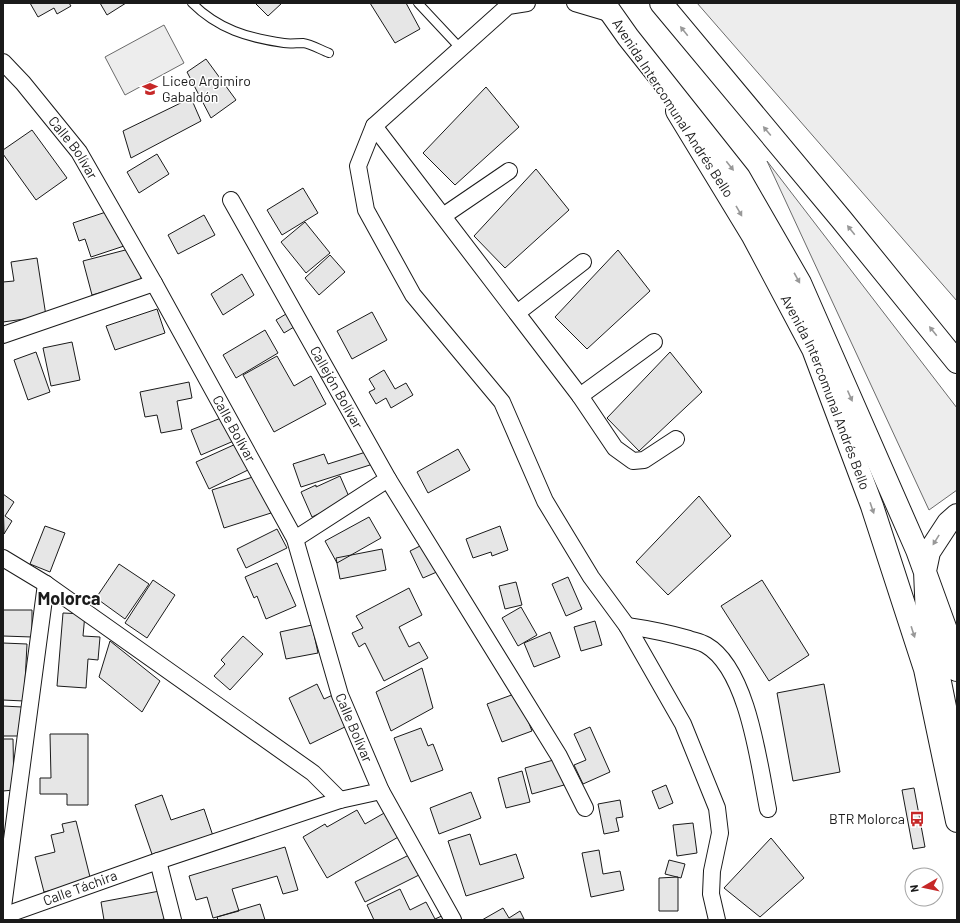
<svg xmlns="http://www.w3.org/2000/svg" width="960" height="923" font-family="Barlow,sans-serif">
	<style>
		.green { fill: #ededed; stroke: #6a6a6a }
		.building { fill: #e6e6e6; stroke: #1a1a1a }
		.lines { fill: none; stroke-linecap: round; stroke-linejoin: round }
		.service-casing { stroke: #1a1a1a; stroke-width: 10 }
		.minor-casing { stroke: #1a1a1a; stroke-width: 18 }
		.secondary-casing { stroke: #1a1a1a; stroke-width: 24 }
		.trunk-casing { stroke: #1a1a1a; stroke-width: 24 }
		.service { stroke: #fff; stroke-width: 8 }
		.minor { stroke: #fff; stroke-width: 16 }
		.secondary { stroke: #fff; stroke-width: 22 }
		.trunk { stroke: #fff; stroke-width: 22 }
		.oneway { fill: #989898 }
		.labels { text-anchor: middle; stroke-width: 3; stroke-linejoin: round; paint-order: stroke }
		.poi-label { font-size: 14px; fill: #1a1a1a; stroke: #fff; text-anchor: start }
		.street-label { font-size: 14px; fill: #1a1a1a; stroke: #fff }
		.district-label { font-size: 18px; font-weight: bold; fill: #1a1a1a; stroke: #fff }
	</style>
	<rect width="100%" height="100%" fill="#fff"/>
	<path class="green" d="M 697,3 L 957,3 L 957,301 Z
		M 164,25 L 184,63 L 125,95 L 105,57 Z
		M 767,161 L 957,408 L 957,490 L 929,510 Z"/>
	<path class="building" d="M 30,3 L 69,3 L 71,6 L 57,14 L 54,8 L 38,17 Z
		M 100,3 L 126,3 L 107,15 Z
		M 255,3 L 282,3 L 268,16 Z
		M 370,3 L 406,3 L 420,29 L 395,43 Z
		M 206,59 L 236,100 L 211,118 L 187,72 Z
		M 486,87 L 519,127 L 455,185 L 423,153 Z
		M 191,98 L 201,121 L 131,158 L 123,131 Z
		M 32,130 L 67,178 L 36,200 L 3,154 L 3,150 Z
		M 157,154 L 169,174 L 139,193 L 127,172 Z
		M 536,169 L 569,210 L 505,268 L 474,236 Z
		M 303,188 L 318,213 L 282,235 L 267,210 Z
		M 112,210 L 124,246 L 91,257 L 85,239 L 79,241 L 73,223 Z
		M 204,215 L 215,235 L 178,254 L 168,235 Z
		M 305,222 L 330,253 L 306,273 L 281,242 Z
		M 133,248 L 142,281 L 92,295 L 83,261 Z
		M 618,250 L 650,291 L 587,349 L 555,317 Z
		M 330,255 L 345,272 L 319,295 L 305,278 Z
		M 37,258 L 46,316 L 3,322 L 3,282 L 14,281 L 11,262 Z
		M 242,274 L 254,295 L 223,315 L 211,294 Z
		M 157,309 L 165,333 L 115,350 L 106,326 Z
		M 291,311 L 299,324 L 284,333 L 276,320 Z
		M 372,312 L 387,340 L 352,359 L 337,331 Z
		M 265,330 L 278,353 L 236,378 L 223,355 Z
		M 72,342 L 80,380 L 51,386 L 43,348 Z
		M 36,352 L 50,392 L 28,400 L 14,360 Z
		M 670,352 L 702,392 L 639,451 L 607,418 Z
		M 277,356 L 294,386 L 311,376 L 326,404 L 274,432 L 243,375 Z
		M 384,370 L 395,389 L 406,383 L 413,395 L 391,408 L 386,398 L 376,404 L 369,392 L 375,389 L 369,379 Z
		M 189,382 L 192,398 L 177,401 L 182,429 L 161,433 L 157,415 L 145,417 L 140,392 Z
		M 226,416 L 236,440 L 201,455 L 191,430 Z
		M 238,443 L 250,469 L 209,489 L 196,462 Z
		M 458,449 L 470,470 L 428,493 L 417,472 Z
		M 369,451 L 373,464 L 301,487 L 293,464 L 324,454 L 328,464 Z
		M 259,475 L 271,513 L 224,528 L 212,490 Z
		M 340,476 L 350,499 L 312,517 L 301,492 L 316,485 L 316,487 Z
		M 3,494 L 14,502 L 5,516 L 12,521 L 4,534 Z
		M 699,496 L 731,536 L 668,595 L 636,562 Z
		M 369,517 L 381,538 L 337,563 L 325,541 Z
		M 45,526 L 65,533 L 50,572 L 30,564 Z
		M 500,526 L 508,550 L 492,556 L 491,552 L 473,558 L 466,539 Z
		M 277,529 L 287,548 L 246,568 L 237,549 Z
		M 426,543 L 439,571 L 423,578 L 410,551 Z
		M 382,549 L 386,570 L 340,579 L 336,558 Z
		M 277,563 L 296,606 L 266,619 L 257,596 L 254,598 L 245,577 Z
		M 119,564 L 149,584 L 125,619 L 96,598 Z
		M 568,577 L 582,609 L 566,616 L 552,584 Z
		M 153,580 L 175,595 L 147,638 L 125,623 Z
		M 762,580 L 809,655 L 769,681 L 721,606 Z
		M 516,582 L 522,605 L 505,609 L 499,586 Z
		M 409,588 L 422,615 L 399,627 L 409,647 L 419,642 L 428,658 L 384,681 L 365,643 L 359,647 L 352,633 L 363,628 L 356,616 Z
		M 521,607 L 537,635 L 518,646 L 502,618 Z
		M 3,610 L 32,610 L 32,637 L 3,636 Z
		M 63,613 L 85,614 L 83,636 L 100,637 L 98,660 L 88,659 L 86,688 L 57,686 Z
		M 595,621 L 602,645 L 581,651 L 574,627 Z
		M 312,625 L 318,653 L 286,659 L 280,632 Z
		M 550,632 L 560,657 L 534,667 L 524,643 Z
		M 243,636 L 263,654 L 230,690 L 214,676 L 225,664 L 221,660 Z
		M 110,641 L 160,681 L 142,712 L 99,677 Z
		M 3,643 L 27,644 L 24,701 L 3,700 Z
		M 422,668 L 433,708 L 391,731 L 376,692 Z
		M 317,684 L 324,699 L 337,693 L 351,724 L 310,744 L 289,698 Z
		M 824,684 L 840,772 L 793,781 L 777,693 Z
		M 517,693 L 532,731 L 502,742 L 487,704 Z
		M 3,706 L 22,707 L 21,736 L 3,736 Z
		M 590,727 L 610,772 L 583,784 L 574,765 L 586,760 L 574,734 Z
		M 421,728 L 428,746 L 433,744 L 443,770 L 411,782 L 394,738 Z
		M 50,734 L 88,734 L 88,805 L 67,805 L 67,794 L 40,794 L 40,778 L 51,778 Z
		M 3,739 L 13,739 L 14,790 L 3,791 Z
		M 557,759 L 564,785 L 532,794 L 525,768 Z
		M 522,771 L 530,802 L 506,808 L 498,778 Z
		M 666,785 L 673,803 L 659,809 L 652,791 Z
		M 914,788 L 925,847 L 913,849 L 902,790 Z
		M 471,792 L 481,818 L 439,834 L 430,808 Z
		M 162,795 L 171,820 L 204,809 L 214,839 L 154,860 L 135,805 Z
		M 620,800 L 623,817 L 616,818 L 619,831 L 604,834 L 598,804 Z
		M 357,810 L 365,824 L 386,812 L 400,836 L 327,878 L 303,837 L 325,824 L 327,827 Z
		M 76,821 L 91,881 L 44,892 L 35,857 L 55,852 L 51,835 L 64,832 L 62,824 Z
		M 693,823 L 697,853 L 677,856 L 673,825 Z
		M 470,834 L 480,865 L 516,854 L 524,878 L 466,896 L 448,841 Z
		M 771,838 L 804,878 L 760,917 L 724,888 Z
		M 285,847 L 298,890 L 283,894 L 277,876 L 232,889 L 239,911 L 213,918 L 207,897 L 196,900 L 189,876 Z
		M 599,850 L 603,874 L 620,871 L 624,890 L 591,897 L 582,853 Z
		M 413,853 L 423,873 L 365,902 L 355,882 Z
		M 669,860 L 685,864 L 681,878 L 665,874 Z
		M 678,877 L 678,911 L 659,911 L 659,878 Z
		M 400,889 L 410,910 L 426,902 L 435,919 L 444,915 L 446,920 L 374,920 L 367,905 Z
		M 165,890 L 170,918 L 159,920 L 104,920 L 101,902 Z
		M 260,904 L 265,920 L 218,920 L 217,917 Z
		M 503,908 L 509,918 L 520,911 L 524,919 L 482,920 Z"/>
	<g class="lines">
		<g class="service-casing">
			<path id="service" d="M 192,3 C 218,29 248,38 284,43 C 290,44 296,43 303,43 C 311,44 321,50 329,53
				M 418,3 L 461,49"/>
		</g>
		<g class="minor-casing">
			<g id="minor">
				<path d="M 527,3 L 508,6 L 374,126 L 358,166 L 366,210 L 413,295 L 502,402 L 545,501 L 591,577 L 627,626 L 683,724 L 717,808 L 720,833 L 712,871 L 711,894 L 717,920"/>
				<path d="M 575,3 L 612,14"/>
				<path id="s1" d="M 3,62 L 23,83 L 79,152 L 154,283 L 295,539 L 340,695 L 381,791 L 340,800 L 158,861 L 3,916"/>
				<path d="M 374,126 L 580,396 L 615,448 L 633,461 L 644,460 L 676,439"/>
				<path id="s2" d="M 231,200 L 388,479 L 295,539"/>
				<path d="M 443,216 L 509,171"/>
				<path d="M 517,313 L 583,262"/>
				<path d="M 3,335 L 154,283"/>
				<path d="M 580,396 L 654,342"/>
				<path d="M 388,479 L 559,756 L 585,808"/>
				<path d="M 3,558 L 46,584 L 313,773 L 340,800"/>
				<path d="M 627,626 C 648,629 668,633 689,639 C 695,641 701,642 706,645 C 748,669 759,764 768,809"/>
				<path d="M 381,791 L 453,920"/>
				<path d="M 158,861 L 173,920"/>
				<path d="M 3,907 L 46,584"/>
			</g>
		</g>
		<g class="secondary-casing">
			<g id="secondary">
				<path id="s3" d="M 677,111 L 753,236 L 813,349 L 872,506 L 925,669 L 957,821"/>
			</g>
		</g>
		<g class="trunk-casing">
			<path id="trunk" d="M 604,3 L 628,37 L 739,177 L 800,283 L 917,550 L 950,641 L 957,670
				M 661,3 L 841,219 L 957,362
				M 957,515 L 948,523 L 929,552 L 925,571 L 927,617 L 957,767"/>
		</g>
		<use href="#service" class="service"/>
		<use href="#minor" class="minor"/>
		<use href="#secondary" class="secondary"/>
		<use href="#trunk" class="trunk"/>
	</g>
	<defs><path id="oneway-solid" d="M-6-.8H1V-3.2L6.5 0L1 3.2V.8H-6Z"/></defs>
	<g class="oneway">
		<use href="#oneway-solid" transform="translate(684 31) rotate(-129)"/>
		<use href="#oneway-solid" transform="translate(767 131) rotate(-130)"/>
		<use href="#oneway-solid" transform="translate(730 166) rotate(52)"/>
		<use href="#oneway-solid" transform="translate(739 211) rotate(60)"/>
		<use href="#oneway-solid" transform="translate(851 230) rotate(-129)"/>
		<use href="#oneway-solid" transform="translate(797 278) rotate(61)"/>
		<use href="#oneway-solid" transform="translate(933 331) rotate(-129)"/>
		<use href="#oneway-solid" transform="translate(850 396) rotate(66)"/>
		<use href="#oneway-solid" transform="translate(872 508) rotate(71)"/>
		<use href="#oneway-solid" transform="translate(936 540) rotate(122)"/>
		<use href="#oneway-solid" transform="translate(913 632) rotate(72)"/>
	</g>
	<defs>
		<g id="school-bare" transform="scale(1.2)"><path d="M0-5L7-2L0 1L-7-2ZM-4 1L0 2.5L4 1V4Q0 6-4 4Z" fill="#c62828" stroke="#fff" stroke-width="2.5" paint-order="stroke"/></g>
		<g id="bus-bare" transform="scale(1.2)"><path d="M-5-6H5V4H4V6H2V4H-2V6H-4V4H-5ZM-3.5-4V0h7V-4ZM-3.5 1.2v1.5H-2V1.2ZM2 1.2v1.5H3.5V1.2Z" fill="#c62828" stroke="#fff" stroke-width="2.5" paint-order="stroke"/></g>
	</defs>
	<g fill-rule="evenodd">
		<use href="#school-bare" x="150" y="89"/>
		<use href="#bus-bare" x="917" y="819"/>
	</g>
	<g class="labels">
		<g class="poi-label">
			<text x="162" y="86">Liceo Argimiro<tspan x="162" dy="16">Gabaldón</tspan></text>
			<text x="905" y="824" text-anchor="end">BTR Molorca</text>
		</g>
		<g class="street-label">
			<text transform="translate(673 108) rotate(57)" y="5">Avenida Intercomunal Andrés Bello</text>
			<text dy="5" stroke="none"><textPath href="#s1" startOffset="111">Calle Bolívar</textPath></text>
			<text dy="5" stroke="none"><textPath href="#s2" startOffset="215">Callejón Bolívar</textPath></text>
			<text dy="5" stroke="none"><textPath href="#s3" startOffset="319">Avenida Intercomunal Andrés Bello</textPath></text>
			<text dy="5" stroke="none"><textPath href="#s1" startOffset="435">Calle Bolívar</textPath></text>
			<text dy="5" stroke="none"><textPath href="#s1" startOffset="759">Calle Bolívar</textPath></text>
			<text transform="translate(80 888) rotate(-20)" y="5">Calle Táchira</text>
		</g>
		<g class="district-label">
			<text x="69" y="605">Molorca</text>
		</g>
	</g>
	<rect width="960" height="923" fill="none" stroke="#1a1a1a" stroke-width="8"/>
	<g transform="translate(924 887) rotate(261)"><circle r="19" fill="#ffffff" stroke="#a3a3a3"/>
	<path d="M0-3L7 15L0 10L-7 15Z" fill="#c62828"/>
	<text y="-6" font-size="11" font-weight="bold" text-anchor="middle" fill="#1a1a1a">N</text>
	</g>
</svg>
